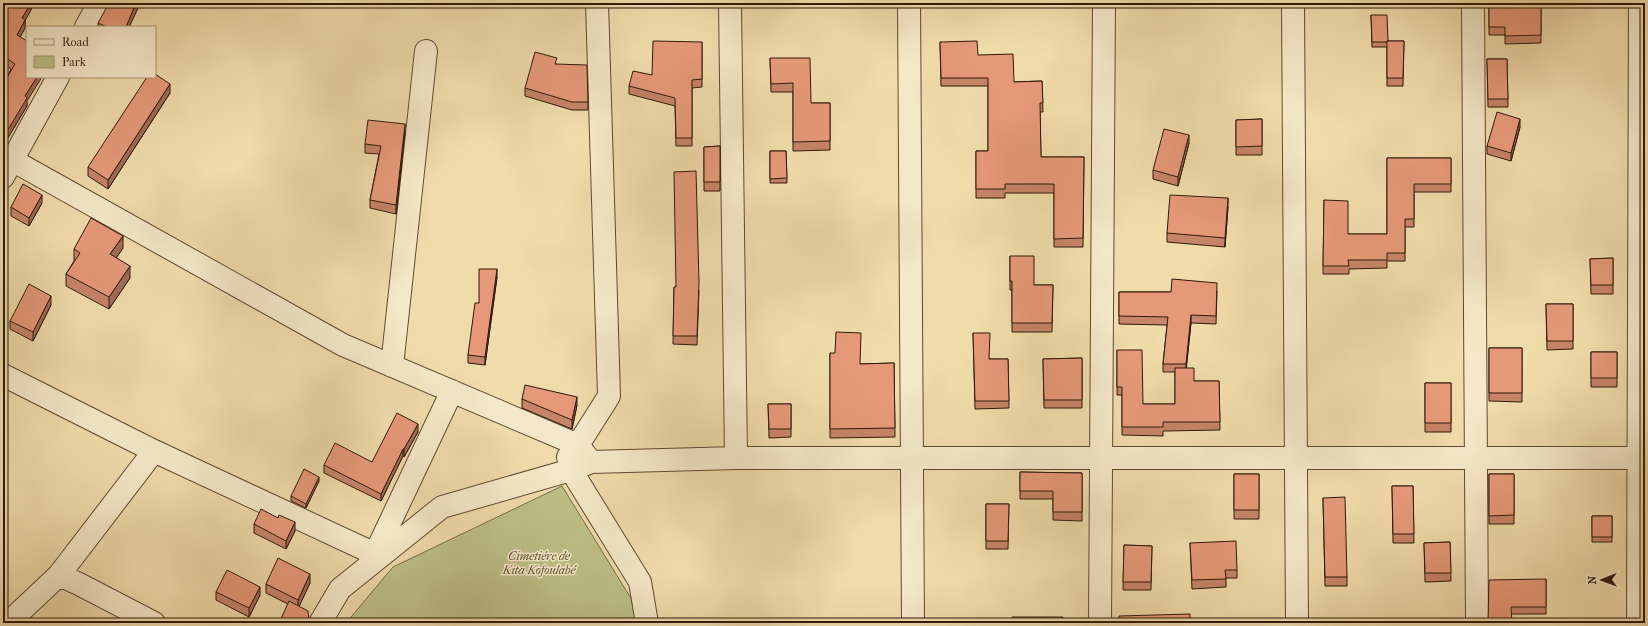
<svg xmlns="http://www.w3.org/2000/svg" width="1648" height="626" font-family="'IM FELL French Canon',serif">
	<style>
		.green { fill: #bdbf87; stroke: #766c48 }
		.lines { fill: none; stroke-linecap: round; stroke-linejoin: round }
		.minor-casing { stroke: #5f4a31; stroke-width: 24 }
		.minor { stroke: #f5e8c8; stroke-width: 22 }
		.wall { fill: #c68468; stroke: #2f1908 }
		.shaded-wall { fill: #a16b55; stroke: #2f1908 }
		.building { fill: #e69979; stroke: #2f1908 }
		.labels { text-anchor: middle; stroke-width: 3; stroke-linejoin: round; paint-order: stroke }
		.park-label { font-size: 12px; font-style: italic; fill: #5a4b2e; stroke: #f5e8c8 }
	</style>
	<rect width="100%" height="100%" fill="#f0dbab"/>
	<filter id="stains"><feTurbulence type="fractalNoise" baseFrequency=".005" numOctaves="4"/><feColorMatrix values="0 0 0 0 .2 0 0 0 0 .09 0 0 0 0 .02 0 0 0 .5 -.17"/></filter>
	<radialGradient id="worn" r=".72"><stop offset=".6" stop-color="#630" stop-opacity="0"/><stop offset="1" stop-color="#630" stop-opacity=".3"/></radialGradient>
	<path class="green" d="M 562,486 L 632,600 L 636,623 L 346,623 L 393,567 Z"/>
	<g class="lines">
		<g class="minor-casing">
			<path id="minor" d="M 730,3 L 736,458
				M 909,3 L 913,623
				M 1293,3 L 1297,623
				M 1473,3 L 1477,623
				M 86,27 L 99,3
				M 3,155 L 343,345 L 578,445 L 591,462
				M 3,177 L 58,77
				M 392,366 L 426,51
				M 3,375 L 154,451 L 375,554
				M 578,445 L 609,396 L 597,3
				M 568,457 L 571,470 L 640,582 L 647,623
				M 370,559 L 375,554 L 452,391
				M 59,575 L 79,584 L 154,623
				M 8,623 L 59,575 L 154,451
				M 320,623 L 340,589 L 442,507 L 571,470 L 591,462 L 736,458 L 1645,458
				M 1100,623 L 1104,3
				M 1638,623 L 1640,3"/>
		</g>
		<use href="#minor" class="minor"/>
	</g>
	<path class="wall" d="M 3,3 L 31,3 L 31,10 L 25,20 L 25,28 L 20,37 L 27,106 L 6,141 L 3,139 L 3,84 L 11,69 L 3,64 Z
		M 138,3 L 138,8 L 129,27 L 98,27 L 98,23 Z
		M 1489,3 L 1541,3 L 1541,43 L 1505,44 L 1505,35 L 1489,35 Z
		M 1371,15 L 1388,41 L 1404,41 L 1403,86 L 1387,86 L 1387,47 L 1372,47 Z
		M 702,42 L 702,87 L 692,88 L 692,146 L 676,146 L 675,106 L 629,94 L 629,86 L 652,75 Z
		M 940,42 L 978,55 L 1014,82 L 1042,81 L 1043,112 L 1040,112 L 1041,157 L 1084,157 L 1083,247 L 1054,247 L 1054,193 L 1005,193 L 1005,198 L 976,198 L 976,151 L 988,151 L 988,86 L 941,86 Z
		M 770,58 L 811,103 L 830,103 L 830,150 L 793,151 L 793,92 L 771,92 Z
		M 1487,59 L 1507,59 L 1508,107 L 1488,107 Z
		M 557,64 L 588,102 L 588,110 L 572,110 L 525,96 L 525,88 Z
		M 170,93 L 108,189 L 88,176 L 88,167 Z
		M 1262,119 L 1262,155 L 1236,155 L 1236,120 Z
		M 1520,127 L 1511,161 L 1487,154 L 1487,146 Z
		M 405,132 L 396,214 L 370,208 L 370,200 L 379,154 L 365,153 L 365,144 Z
		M 1189,143 L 1178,186 L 1153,179 L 1153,170 Z
		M 720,146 L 720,191 L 704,191 L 704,147 Z
		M 770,151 L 786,151 L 787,183 L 770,183 Z
		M 1387,158 L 1451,158 L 1451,192 L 1414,192 L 1414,227 L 1405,227 L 1405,261 L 1387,261 L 1387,268 L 1349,269 L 1349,274 L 1323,274 L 1324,200 L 1348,234 L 1387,234 Z
		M 42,203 L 29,226 L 11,216 L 11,207 Z
		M 1228,207 L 1225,247 L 1167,242 L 1167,233 Z
		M 123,248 L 116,258 L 130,278 L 109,309 L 66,286 L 66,274 L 74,261 L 74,249 Z
		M 1010,256 L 1034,285 L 1053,285 L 1052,332 L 1012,332 L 1012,290 L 1010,290 Z
		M 1613,258 L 1613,294 L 1591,294 L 1590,259 Z
		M 497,277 L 485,365 L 468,363 L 468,355 L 479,303 Z
		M 674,287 L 699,290 L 697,345 L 673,344 Z
		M 1217,291 L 1216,324 L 1191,323 L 1186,368 L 1194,381 L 1219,381 L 1220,430 L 1163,431 L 1163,436 L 1122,435 L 1122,395 L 1117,395 L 1117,350 L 1143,404 L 1175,404 L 1175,372 L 1163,372 L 1163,364 L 1167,325 L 1119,324 L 1119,292 L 1171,292 Z
		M 1546,304 L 1573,304 L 1573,349 L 1547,350 Z
		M 51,305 L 33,341 L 10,329 L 10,321 Z
		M 973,333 L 990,359 L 1008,359 L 1009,408 L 975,409 Z
		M 1489,348 L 1522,348 L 1522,402 L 1489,401 Z
		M 1591,352 L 1617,352 L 1617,387 L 1591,387 Z
		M 830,353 L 860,364 L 894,363 L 895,437 L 830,438 Z
		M 1082,358 L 1082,408 L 1044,408 L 1043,359 Z
		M 1425,383 L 1451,383 L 1451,432 L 1425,432 Z
		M 522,399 L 577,405 L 572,429 L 522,408 Z
		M 768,404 L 791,404 L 791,437 L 769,438 Z
		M 418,432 L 404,457 L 403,456 L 381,501 L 324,473 L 324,465 L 372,462 Z
		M 1020,472 L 1082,473 L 1082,521 L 1053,520 L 1053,499 L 1020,499 Z
		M 1234,474 L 1259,474 L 1259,519 L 1234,519 Z
		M 1489,474 L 1514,474 L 1514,524 L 1489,524 Z
		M 319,481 L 306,508 L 291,501 L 291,496 Z
		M 1392,486 L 1413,486 L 1414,543 L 1393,543 Z
		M 1323,498 L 1347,577 L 1347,586 L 1325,586 Z
		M 986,504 L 1009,504 L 1008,549 L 986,549 Z
		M 1592,516 L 1612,516 L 1612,542 L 1592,542 Z
		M 254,524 L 295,531 L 286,549 L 254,533 Z
		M 1450,542 L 1451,581 L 1425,582 L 1424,543 Z
		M 1190,543 L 1237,570 L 1237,578 L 1226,578 L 1226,587 L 1192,589 Z
		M 1124,545 L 1152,546 L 1151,590 L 1123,590 Z
		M 1546,579 L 1546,614 L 1511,614 L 1488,623 Z
		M 310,583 L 299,606 L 309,623 L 288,604 L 266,593 L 266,584 Z
		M 216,592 L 260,595 L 249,617 L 216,600 Z"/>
	<path class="shaded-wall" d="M 31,3 L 31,10 L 22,26 L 22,18 Z
		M 136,3 L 138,3 L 138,8 L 129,27 L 126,27 Z
		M 25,20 L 25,28 L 17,43 L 17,35 Z
		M 37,77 L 42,77 L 27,101 L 27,106 L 6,141 L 6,133 L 25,96 Z
		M 170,84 L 170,93 L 108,189 L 108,180 Z
		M 1520,119 L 1520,127 L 1511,161 L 1511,153 Z
		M 405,124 L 405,132 L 396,214 L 396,205 Z
		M 1189,135 L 1189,143 L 1178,186 L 1178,177 Z
		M 42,195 L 42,203 L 29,226 L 29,218 Z
		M 1228,198 L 1228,207 L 1225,247 L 1225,238 Z
		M 123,236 L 123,248 L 110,267 L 110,254 Z
		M 130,266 L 130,278 L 109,309 L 109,297 Z
		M 497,269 L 497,277 L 485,365 L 485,357 Z
		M 51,296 L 51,305 L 33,341 L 33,332 Z
		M 1191,315 L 1191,323 L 1186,372 L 1186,364 Z
		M 577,397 L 577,405 L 572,429 L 572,420 Z
		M 418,424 L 418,432 L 404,457 L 404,449 Z
		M 403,449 L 403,456 L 381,501 L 381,494 Z
		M 319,477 L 319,481 L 306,508 L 306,504 Z
		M 295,522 L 295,531 L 286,549 L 286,541 Z
		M 310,574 L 310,583 L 298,609 L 298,600 Z
		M 260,587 L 260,595 L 249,617 L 249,608 Z"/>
	<path class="building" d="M 3,3 L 31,3 L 22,18 L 25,20 L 17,35 L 27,41 L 27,77 L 37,77 L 25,96 L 27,98 L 6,133 L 3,131 L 3,84 L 15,64 L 3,56 Z
		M 109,3 L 136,3 L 126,27 L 107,27 L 98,23 Z
		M 1489,3 L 1541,3 L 1541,35 L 1505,36 L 1505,27 L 1489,27 Z
		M 1371,15 L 1387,15 L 1388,41 L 1387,41 L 1387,42 L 1372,42 Z
		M 653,41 L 702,42 L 702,79 L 692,80 L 692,138 L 676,138 L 675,98 L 629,86 L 633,71 L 652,75 Z
		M 977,41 L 978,55 L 1013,54 L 1014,82 L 1042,81 L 1043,103 L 1040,103 L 1041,157 L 1084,157 L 1083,238 L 1054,239 L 1054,184 L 1005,184 L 1005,189 L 976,189 L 976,151 L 988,151 L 988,78 L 941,78 L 940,42 Z
		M 1387,41 L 1404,41 L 1403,78 L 1387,78 Z
		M 535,52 L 557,58 L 555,64 L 587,65 L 588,102 L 572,102 L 525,88 Z
		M 770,58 L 810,58 L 811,103 L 830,103 L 830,141 L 793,142 L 793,83 L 771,84 Z
		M 1487,59 L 1507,59 L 1508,99 L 1488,99 Z
		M 155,74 L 170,84 L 108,180 L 88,167 L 147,77 L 155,77 Z
		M 1497,112 L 1520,119 L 1511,153 L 1487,146 Z
		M 1262,119 L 1262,146 L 1236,147 L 1236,120 Z
		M 368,120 L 405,124 L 396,205 L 370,200 L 381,146 L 365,144 Z
		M 1164,129 L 1189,135 L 1178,177 L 1153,170 Z
		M 720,146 L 720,182 L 704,182 L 704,147 Z
		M 770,151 L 786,151 L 787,178 L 770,179 Z
		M 1387,158 L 1451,158 L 1451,184 L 1414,184 L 1414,219 L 1405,219 L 1405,253 L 1387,253 L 1387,260 L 1348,260 L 1349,266 L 1323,266 L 1324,200 L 1348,201 L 1348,234 L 1387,234 Z
		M 696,171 L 699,282 L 697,336 L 673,336 L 674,287 L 676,287 L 674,172 Z
		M 23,184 L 42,195 L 29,218 L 11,207 Z
		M 1170,195 L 1228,198 L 1225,238 L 1167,233 Z
		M 91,218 L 123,236 L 110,254 L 130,266 L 109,297 L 66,274 L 80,253 L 74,249 Z
		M 1010,256 L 1034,256 L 1034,285 L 1053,285 L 1052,323 L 1012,323 L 1012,281 L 1010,281 Z
		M 1613,258 L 1613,285 L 1591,285 L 1590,259 Z
		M 479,269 L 497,269 L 485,357 L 468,355 L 475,303 L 479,303 Z
		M 1172,279 L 1217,283 L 1216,316 L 1191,315 L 1186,364 L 1163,364 L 1168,317 L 1119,316 L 1119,292 L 1171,292 Z
		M 29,284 L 51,296 L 33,332 L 10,321 Z
		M 1546,304 L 1573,304 L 1573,341 L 1547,341 Z
		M 836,332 L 861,333 L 860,364 L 894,363 L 895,428 L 830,429 L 830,353 L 835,353 Z
		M 973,333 L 990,333 L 989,359 L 1008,359 L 1009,401 L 975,401 Z
		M 1489,348 L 1522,348 L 1522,393 L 1489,393 Z
		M 1117,350 L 1142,350 L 1143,404 L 1175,404 L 1175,368 L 1194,368 L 1194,381 L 1219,381 L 1220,422 L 1163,422 L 1163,427 L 1122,427 L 1122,387 L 1117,387 Z
		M 1591,352 L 1617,352 L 1617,378 L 1591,378 Z
		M 1082,358 L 1082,400 L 1044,400 L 1043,359 Z
		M 1425,383 L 1451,383 L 1451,423 L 1425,423 Z
		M 525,385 L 577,397 L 572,420 L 522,399 Z
		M 768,404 L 791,404 L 791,429 L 769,429 Z
		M 397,413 L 418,424 L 404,449 L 403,449 L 381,494 L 324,465 L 335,443 L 372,462 Z
		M 304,469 L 319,477 L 306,504 L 291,496 Z
		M 1020,472 L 1082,473 L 1082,512 L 1053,512 L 1053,491 L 1020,491 Z
		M 1234,474 L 1259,474 L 1259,510 L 1234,510 Z
		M 1489,474 L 1514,474 L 1514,515 L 1489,516 Z
		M 1392,486 L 1413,486 L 1414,534 L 1393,534 Z
		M 1345,497 L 1347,577 L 1325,577 L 1323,498 Z
		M 986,504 L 1009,504 L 1008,541 L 986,541 Z
		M 261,509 L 278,518 L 279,515 L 295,522 L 286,541 L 254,524 Z
		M 1592,516 L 1612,516 L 1612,537 L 1592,537 Z
		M 1236,541 L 1237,570 L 1225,570 L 1226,579 L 1192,580 L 1190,543 Z
		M 1450,542 L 1451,573 L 1425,573 L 1424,543 Z
		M 1124,545 L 1152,546 L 1151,582 L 1123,582 Z
		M 278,558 L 310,574 L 298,600 L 266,584 Z
		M 227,570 L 260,587 L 249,608 L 216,592 Z
		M 1546,579 L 1546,607 L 1511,607 L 1512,623 L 1488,623 L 1489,580 Z
		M 289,601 L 308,611 L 309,619 L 306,623 L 279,623 Z
		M 1190,614 L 1190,619 L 1240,619 L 1240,623 L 1119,623 L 1119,616 Z
		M 1012,617 L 1063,617 L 1063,623 L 1012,623 Z"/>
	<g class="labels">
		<g class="park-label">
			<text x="539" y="560">Cimetiére de<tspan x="539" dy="14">Kita Kofoulabé</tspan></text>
		</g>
	</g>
	<rect width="1648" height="626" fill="none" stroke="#f0dbab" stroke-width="16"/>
	<rect x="4" y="4" width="1640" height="618" fill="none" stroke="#2f1908" stroke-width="2"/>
	<rect x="8" y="8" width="1632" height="610" fill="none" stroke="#2f1908"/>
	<rect x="26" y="26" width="130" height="52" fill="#f5e8c8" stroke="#a6957b"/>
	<rect x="34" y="39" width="20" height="6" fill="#f5e8c8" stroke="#a6957b"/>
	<text x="62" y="46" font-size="12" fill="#2f1908">Road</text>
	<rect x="34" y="56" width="20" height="12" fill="#bdbf87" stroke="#a6957b"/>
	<text x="62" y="66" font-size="12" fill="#2f1908">Park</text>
	<g transform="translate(1602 580) rotate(269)" stroke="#f5e8c8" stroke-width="3" paint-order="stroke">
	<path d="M0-3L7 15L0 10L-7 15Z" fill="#2f1908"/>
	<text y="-6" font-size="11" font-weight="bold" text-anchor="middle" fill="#2f1908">N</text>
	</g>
	<rect width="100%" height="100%" filter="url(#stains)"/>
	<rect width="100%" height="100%" fill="url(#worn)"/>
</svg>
